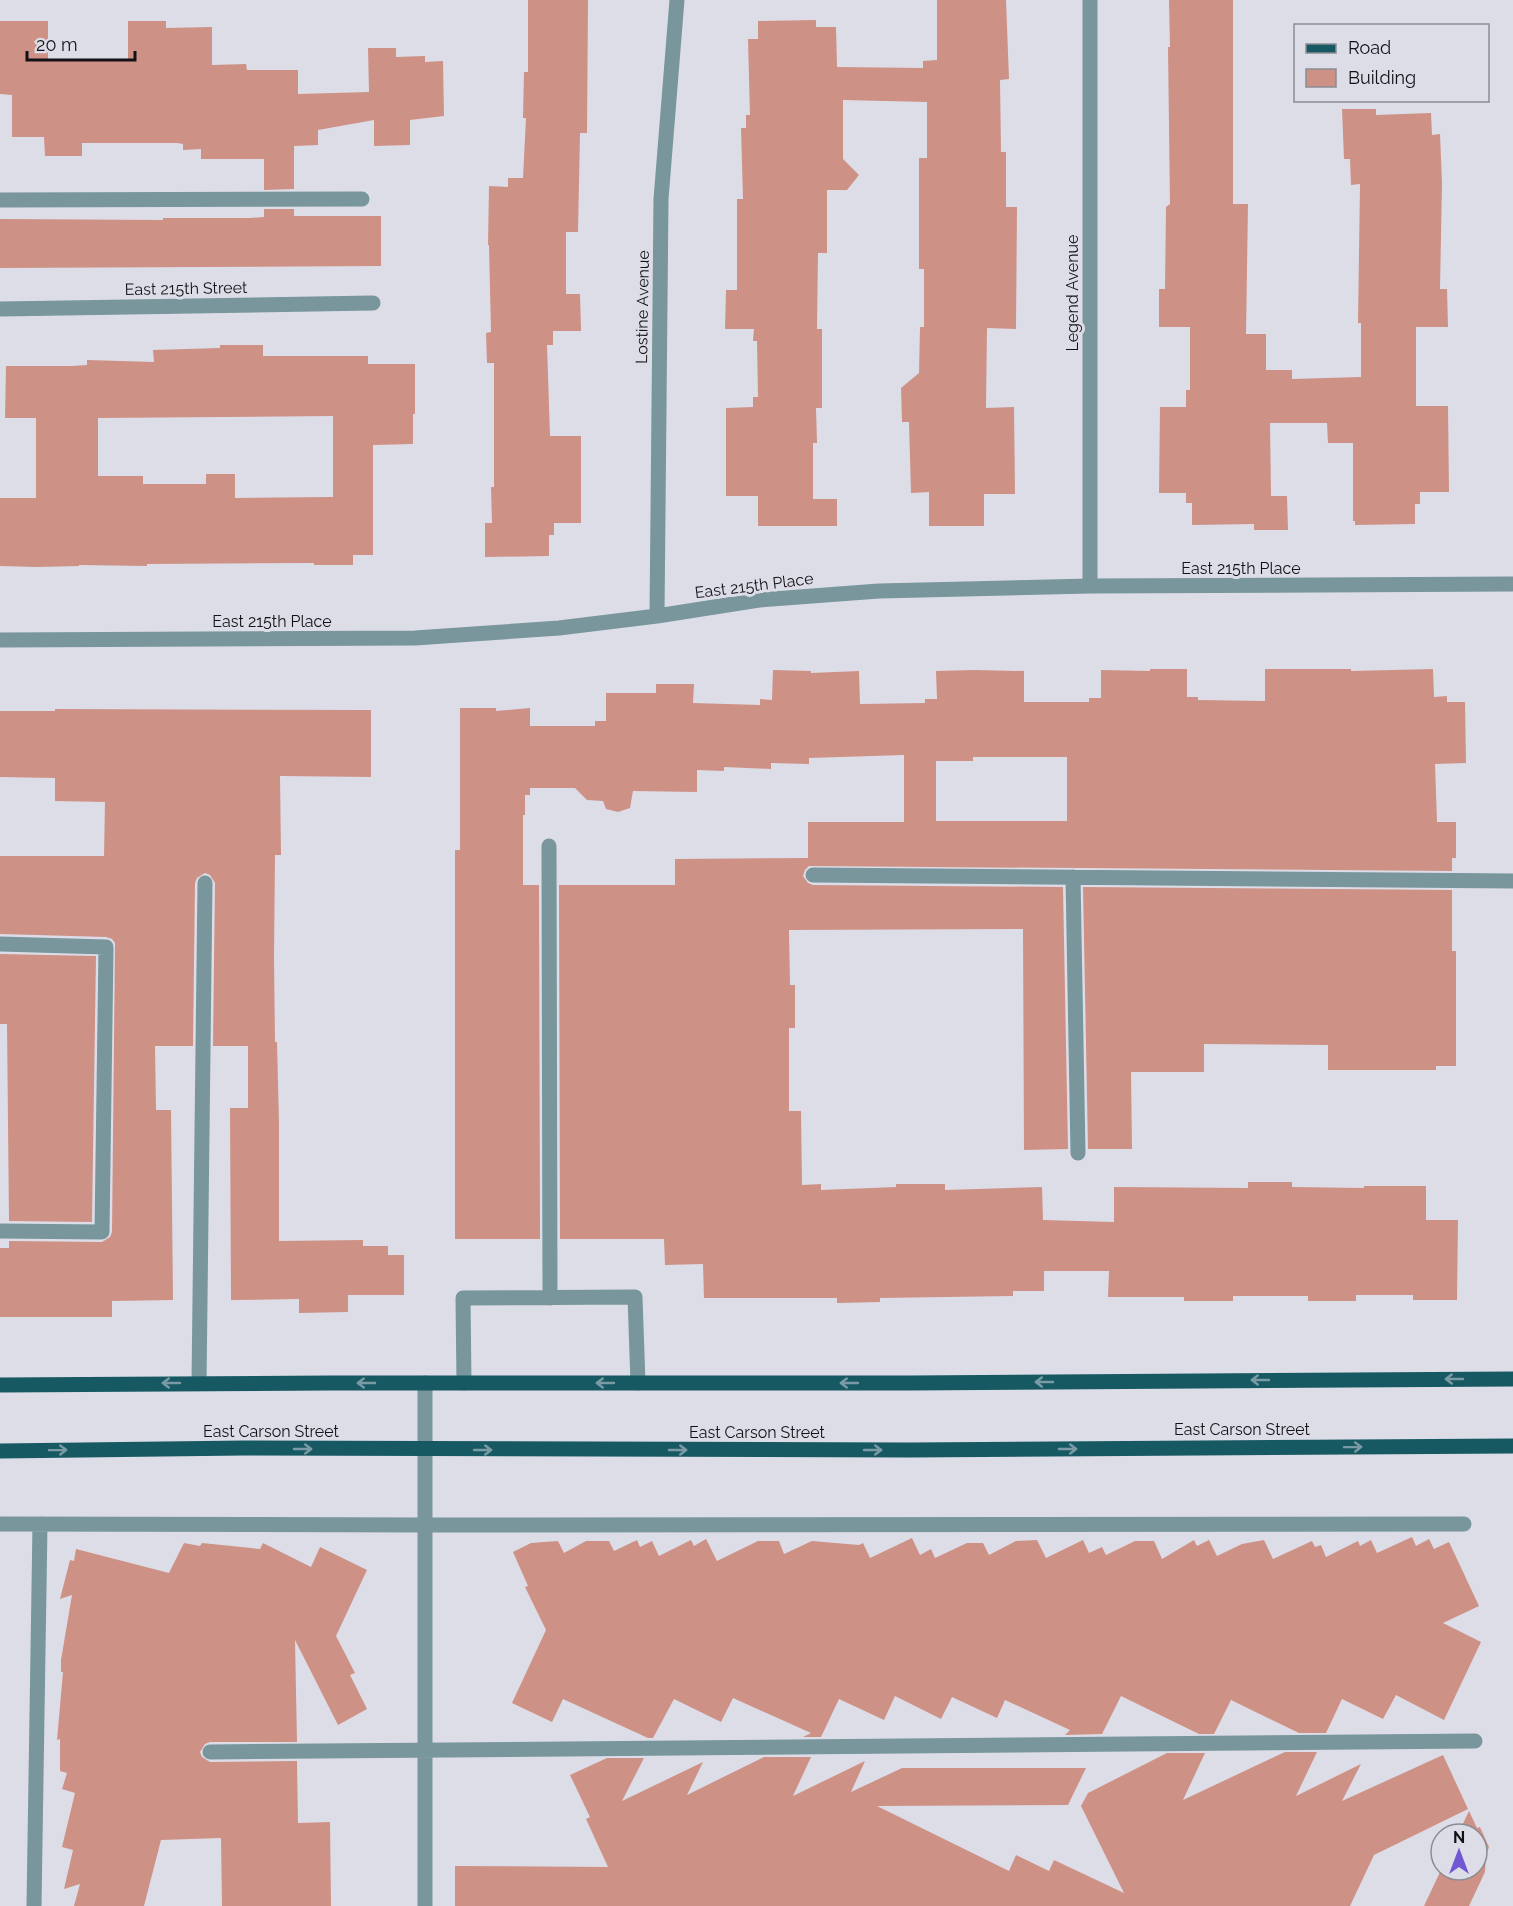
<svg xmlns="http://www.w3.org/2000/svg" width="1513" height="1906" font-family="Raleway,sans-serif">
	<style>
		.building { fill: #ce9185; fill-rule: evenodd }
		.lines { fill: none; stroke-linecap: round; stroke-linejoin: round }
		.minor { stroke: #78969b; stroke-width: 15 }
		.major { stroke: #175962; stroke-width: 15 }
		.oneway { stroke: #7a9ba5 }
		.labels { text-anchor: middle; stroke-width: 6; stroke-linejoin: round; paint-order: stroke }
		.street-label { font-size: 16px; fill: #121216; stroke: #dddde8 }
	</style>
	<rect width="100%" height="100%" fill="#dddde8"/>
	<path class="building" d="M 528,0 L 588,0 L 587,133 L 580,133 L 578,232 L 566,232 L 566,294 L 580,294 L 581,331 L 553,331 L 553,345 L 547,345 L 550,436 L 581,436 L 581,523 L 554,523 L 554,535 L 549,535 L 549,556 L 485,557 L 485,523 L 492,523 L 491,487 L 494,487 L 494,363 L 487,363 L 486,333 L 491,332 L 489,245 L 488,245 L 489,186 L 508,187 L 508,178 L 523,178 L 526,118 L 523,118 L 524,72 L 528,72 Z
		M 937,0 L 1006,0 L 1009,79 L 1000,80 L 1001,152 L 1006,152 L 1006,207 L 1017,207 L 1016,329 L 987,328 L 986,408 L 1014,407 L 1015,494 L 984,494 L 984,526 L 929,526 L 929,492 L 911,493 L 909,422 L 902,422 L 901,388 L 919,373 L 920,327 L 924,327 L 924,269 L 919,269 L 919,158 L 927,158 L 927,102 L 843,100 L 843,159 L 859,175 L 847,190 L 827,190 L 827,253 L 818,253 L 817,329 L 822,329 L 822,408 L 816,408 L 817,443 L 813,443 L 813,499 L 837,499 L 837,526 L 758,526 L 758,496 L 726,496 L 726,408 L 753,407 L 753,397 L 758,397 L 757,341 L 753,341 L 754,329 L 725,329 L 726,290 L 737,290 L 737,199 L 743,199 L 741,128 L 746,128 L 746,115 L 750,115 L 748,39 L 758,39 L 758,21 L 816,20 L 816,27 L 836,27 L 837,67 L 923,68 L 923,61 L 937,60 Z
		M 1169,0 L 1233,0 L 1233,204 L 1248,204 L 1246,334 L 1266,334 L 1266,370 L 1292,370 L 1292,379 L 1361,377 L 1361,323 L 1358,323 L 1360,184 L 1351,185 L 1350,159 L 1344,159 L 1342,109 L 1376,109 L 1376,115 L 1431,113 L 1432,135 L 1440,134 L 1442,183 L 1440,289 L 1447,289 L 1448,327 L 1416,327 L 1416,406 L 1448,406 L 1449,492 L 1420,492 L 1420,504 L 1415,504 L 1415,524 L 1355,525 L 1355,521 L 1353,521 L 1353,443 L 1328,443 L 1327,423 L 1270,423 L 1271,496 L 1287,496 L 1288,530 L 1254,530 L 1254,524 L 1192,525 L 1192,503 L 1186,503 L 1186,493 L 1159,493 L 1160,407 L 1186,407 L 1186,390 L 1190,390 L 1190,327 L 1159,327 L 1159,289 L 1165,289 L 1166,207 L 1170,204 L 1168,47 L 1170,47 Z
		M 0,21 L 48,21 L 48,59 L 128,59 L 128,21 L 166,21 L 166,28 L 212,27 L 212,65 L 246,64 L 247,70 L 298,70 L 298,94 L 369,92 L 368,48 L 396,48 L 396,57 L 425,56 L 425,62 L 443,61 L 444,116 L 410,120 L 410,145 L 374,146 L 374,120 L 318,130 L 318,145 L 294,146 L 294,189 L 264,190 L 264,159 L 201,159 L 201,149 L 183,150 L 183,144 L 177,143 L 82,143 L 82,156 L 45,156 L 44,137 L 12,137 L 12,95 L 0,94 Z
		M 264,209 L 294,209 L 294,216 L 381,216 L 381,266 L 0,268 L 0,219 L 163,220 L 163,218 L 250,218 L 264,217 Z
		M 220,345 L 263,345 L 263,356 L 368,356 L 368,364 L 415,364 L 415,414 L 413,414 L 413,444 L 373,445 L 373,555 L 353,555 L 353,565 L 314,565 L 314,563 L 147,564 L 147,566 L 79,565 L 79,566 L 37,567 L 0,566 L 0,498 L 36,498 L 36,418 L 5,418 L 6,366 L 72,366 L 87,365 L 87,360 L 154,362 L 153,350 L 220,348 ZM 333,416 L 333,497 L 235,498 L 235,474 L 206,474 L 206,484 L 143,484 L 143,476 L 98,476 L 98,418 Z
		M 1150,669 L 1187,669 L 1187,697 L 1198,697 L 1198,700 L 1265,701 L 1265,669 L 1351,669 L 1351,671 L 1433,669 L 1434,697 L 1447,696 L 1447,702 L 1465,702 L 1466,763 L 1435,764 L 1437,822 L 1456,822 L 1456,858 L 1452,858 L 1452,871 L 809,866 L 805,870 L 803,876 L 808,883 L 813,885 L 1063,887 L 1068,1149 L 1024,1150 L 1023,929 L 789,930 L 790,985 L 795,985 L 795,1028 L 789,1028 L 789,1111 L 801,1111 L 802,1185 L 821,1184 L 821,1190 L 896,1187 L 896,1184 L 945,1184 L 945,1190 L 1042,1187 L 1043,1220 L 1114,1222 L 1114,1187 L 1248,1188 L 1248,1182 L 1292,1182 L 1292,1187 L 1364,1188 L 1364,1186 L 1426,1186 L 1426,1220 L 1458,1220 L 1457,1300 L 1413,1300 L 1413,1295 L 1356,1295 L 1356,1301 L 1308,1301 L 1308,1296 L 1233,1296 L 1233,1301 L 1184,1301 L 1184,1297 L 1108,1297 L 1109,1271 L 1044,1271 L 1044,1291 L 1013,1291 L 1013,1296 L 880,1298 L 880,1302 L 837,1303 L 837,1298 L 704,1298 L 703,1264 L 665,1265 L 664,1239 L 560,1239 L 559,885 L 675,885 L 675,859 L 808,858 L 808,822 L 904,822 L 904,755 L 809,758 L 809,764 L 771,763 L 771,769 L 724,767 L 724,771 L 697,770 L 697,792 L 633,791 L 630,808 L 618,812 L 606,809 L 603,801 L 587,800 L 575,788 L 530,788 L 530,795 L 525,795 L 525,815 L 523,815 L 523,885 L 539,885 L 540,1239 L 455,1239 L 455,850 L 460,850 L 460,708 L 496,708 L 496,711 L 530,708 L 530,726 L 595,726 L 595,721 L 606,721 L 606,693 L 656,693 L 656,684 L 694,684 L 693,703 L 760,705 L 760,699 L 772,700 L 773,670 L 811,671 L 811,673 L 859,671 L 860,704 L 925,703 L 925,699 L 937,699 L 936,671 L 974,670 L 1024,671 L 1024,702 L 1089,702 L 1089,698 L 1101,698 L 1101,670 L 1150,671 ZM 973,757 L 1067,757 L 1067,821 L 936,821 L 936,761 L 973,761 Z
		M 55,709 L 371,710 L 371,777 L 280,776 L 281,855 L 275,855 L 274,957 L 275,1042 L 277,1042 L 279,1124 L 279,1241 L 363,1240 L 363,1246 L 388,1246 L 388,1255 L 404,1255 L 404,1295 L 348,1295 L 348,1312 L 299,1313 L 299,1299 L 231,1300 L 230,1108 L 248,1108 L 248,1046 L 213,1046 L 215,883 L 210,875 L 205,873 L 197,878 L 195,883 L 193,1046 L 155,1046 L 156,1110 L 171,1110 L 173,1300 L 112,1301 L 112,1317 L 0,1317 L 0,1248 L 9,1248 L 9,1241 L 102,1242 L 110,1237 L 112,1232 L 115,943 L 112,939 L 106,937 L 0,934 L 0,856 L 104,856 L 105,802 L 55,801 L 55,778 L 0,777 L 0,711 L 55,711 Z
		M 1083,887 L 1452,890 L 1452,951 L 1456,951 L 1456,1066 L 1436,1066 L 1436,1070 L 1328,1070 L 1328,1045 L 1204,1044 L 1204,1072 L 1131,1072 L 1132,1149 L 1088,1149 Z
		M 0,954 L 96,956 L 92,1222 L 9,1221 L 7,1024 L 0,1024 Z
		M 1412,1537 L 1416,1546 L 1429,1539 L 1434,1549 L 1449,1542 L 1479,1606 L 1443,1623 L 1481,1642 L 1444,1720 L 1396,1695 L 1383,1719 L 1342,1699 L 1326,1733 L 1299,1733 L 1231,1700 L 1214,1734 L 1199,1734 L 1121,1696 L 1102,1734 L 1065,1735 L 1070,1730 L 1005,1700 L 997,1718 L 952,1697 L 941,1719 L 895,1696 L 884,1720 L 839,1699 L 821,1737 L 803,1737 L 811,1733 L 733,1698 L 721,1722 L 674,1699 L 653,1738 L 648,1738 L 563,1699 L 552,1722 L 512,1703 L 546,1630 L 525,1587 L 528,1586 L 513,1552 L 531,1543 L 558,1541 L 564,1553 L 586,1541 L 609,1541 L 614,1551 L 637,1540 L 640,1547 L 652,1541 L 659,1556 L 691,1540 L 694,1546 L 706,1539 L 717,1561 L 758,1541 L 779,1541 L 784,1554 L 812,1541 L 859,1545 L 863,1543 L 870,1558 L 912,1538 L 920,1555 L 931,1549 L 935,1558 L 967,1543 L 983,1543 L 989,1555 L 1016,1541 L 1037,1540 L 1046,1558 L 1083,1540 L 1089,1553 L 1102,1547 L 1106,1555 L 1135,1541 L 1154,1541 L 1162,1559 L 1194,1540 L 1197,1546 L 1209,1540 L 1217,1556 L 1242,1544 L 1264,1540 L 1273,1559 L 1312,1541 L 1315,1547 L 1321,1545 L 1326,1557 L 1358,1541 L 1360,1546 L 1371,1540 L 1377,1553 Z
		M 184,1543 L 200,1546 L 202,1543 L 260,1549 L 263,1543 L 311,1567 L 320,1547 L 367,1570 L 336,1636 L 355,1673 L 350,1675 L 367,1709 L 338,1725 L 295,1640 L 297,1742 L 210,1742 L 205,1744 L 200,1752 L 202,1757 L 210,1762 L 297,1761 L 298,1823 L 330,1822 L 331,1906 L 222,1906 L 221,1838 L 161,1840 L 144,1906 L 74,1906 L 80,1884 L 64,1889 L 73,1850 L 62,1847 L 75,1793 L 62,1789 L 67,1773 L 60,1771 L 60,1739 L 57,1740 L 63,1672 L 61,1672 L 61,1660 L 72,1595 L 60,1599 L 70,1560 L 74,1561 L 76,1549 L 169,1573 Z
		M 1285,1752 L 1317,1752 L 1296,1796 L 1361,1764 L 1342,1801 L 1443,1755 L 1468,1809 L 1374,1855 L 1350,1906 L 455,1906 L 455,1866 L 608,1867 L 586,1819 L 590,1817 L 570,1775 L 607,1758 L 644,1758 L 622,1801 L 703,1762 L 687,1795 L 764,1757 L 811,1757 L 793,1796 L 865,1761 L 851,1792 L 902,1768 L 1086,1768 L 1068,1805 L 877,1806 L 1009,1871 L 1016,1855 L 1049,1871 L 1054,1860 L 1124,1893 L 1081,1806 L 1088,1793 L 1167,1753 L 1205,1753 L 1183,1800 Z
		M 1469,1811 L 1477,1828 L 1480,1827 L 1489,1847 L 1486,1855 L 1485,1872 L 1469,1906 L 1424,1906 L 1441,1870 L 1477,1870 L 1477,1834 L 1458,1834 Z"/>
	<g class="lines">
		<path class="minor" d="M 1090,0 L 1090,586
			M 0,200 L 362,199
			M 0,309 L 373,303
			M 657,616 L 661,199 L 677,0
			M 0,640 L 415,638 L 559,628 L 657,616 L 759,600 L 879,591 L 1090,586 L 1513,584
			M 549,846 L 550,1298
			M 813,875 L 1513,881
			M 1073,877 L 1078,1153
			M 0,944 L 106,947 L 102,1232 L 0,1231
			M 199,1383 L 205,883
			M 425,1383 L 425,1906
			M 464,1383 L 463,1298 L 635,1297 L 638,1383
			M 0,1524 L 425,1525 L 1464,1524
			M 210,1752 L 1475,1741
			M 34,1906 L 40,1524"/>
		<path class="major" d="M 0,1385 L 330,1383 L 910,1383 L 1513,1379
			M 0,1451 L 244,1448 L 910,1450 L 1513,1446"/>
	</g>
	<defs><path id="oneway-shaft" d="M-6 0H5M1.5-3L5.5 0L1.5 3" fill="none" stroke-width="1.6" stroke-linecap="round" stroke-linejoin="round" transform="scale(1.5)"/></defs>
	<g class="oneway">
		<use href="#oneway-shaft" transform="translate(1454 1379) rotate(180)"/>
		<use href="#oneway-shaft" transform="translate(1260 1380) rotate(180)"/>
		<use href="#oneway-shaft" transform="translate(1044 1382) rotate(180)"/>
		<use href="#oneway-shaft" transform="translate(171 1383) rotate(180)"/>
		<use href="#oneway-shaft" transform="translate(366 1383) rotate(180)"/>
		<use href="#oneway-shaft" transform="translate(605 1383) rotate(180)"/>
		<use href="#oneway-shaft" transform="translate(849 1383) rotate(-180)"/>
		<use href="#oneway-shaft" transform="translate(1353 1447) rotate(-1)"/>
		<use href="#oneway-shaft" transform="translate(303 1449)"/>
		<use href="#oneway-shaft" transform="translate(1068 1449)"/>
		<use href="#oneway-shaft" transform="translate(58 1450) rotate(-1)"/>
		<use href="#oneway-shaft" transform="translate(483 1450)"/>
		<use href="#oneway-shaft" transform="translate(678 1450)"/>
		<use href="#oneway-shaft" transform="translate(873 1450)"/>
	</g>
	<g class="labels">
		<g class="street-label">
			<text transform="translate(186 288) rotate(-1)" y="6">East 215th Street</text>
			<text transform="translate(1072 293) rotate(-90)" y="6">Legend Avenue</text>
			<text transform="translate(642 307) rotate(-89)" y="6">Lostine Avenue</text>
			<text x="1241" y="574">East 215th Place</text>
			<text transform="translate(754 585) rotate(-7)" y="6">East 215th Place</text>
			<text x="272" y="627">East 215th Place</text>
			<text x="1242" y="1435">East Carson Street</text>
			<text x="271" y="1437">East Carson Street</text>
			<text x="757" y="1438">East Carson Street</text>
		</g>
	</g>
	<rect x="1294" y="24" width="195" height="78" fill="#dddde8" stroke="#8c8c94" stroke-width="1.5"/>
	<rect x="1306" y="44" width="30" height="9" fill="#175962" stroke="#8c8c94" stroke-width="1.5"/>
	<text x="1348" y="54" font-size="18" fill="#121216">Road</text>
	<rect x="1306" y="69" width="30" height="18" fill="#ce9185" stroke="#8c8c94" stroke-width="1.5"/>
	<text x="1348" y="84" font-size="18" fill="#121216">Building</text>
	<g transform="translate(1459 1852)"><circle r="28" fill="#dddde8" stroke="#8c8c94" stroke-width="1.5"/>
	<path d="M0-4.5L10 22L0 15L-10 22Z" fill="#7158d2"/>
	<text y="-9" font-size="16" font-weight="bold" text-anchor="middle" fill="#121216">N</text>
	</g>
	<path d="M27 51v9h108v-9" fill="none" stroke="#121216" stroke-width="3"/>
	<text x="36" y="51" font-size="18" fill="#121216" stroke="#dddde8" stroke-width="4.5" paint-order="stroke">20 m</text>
</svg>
